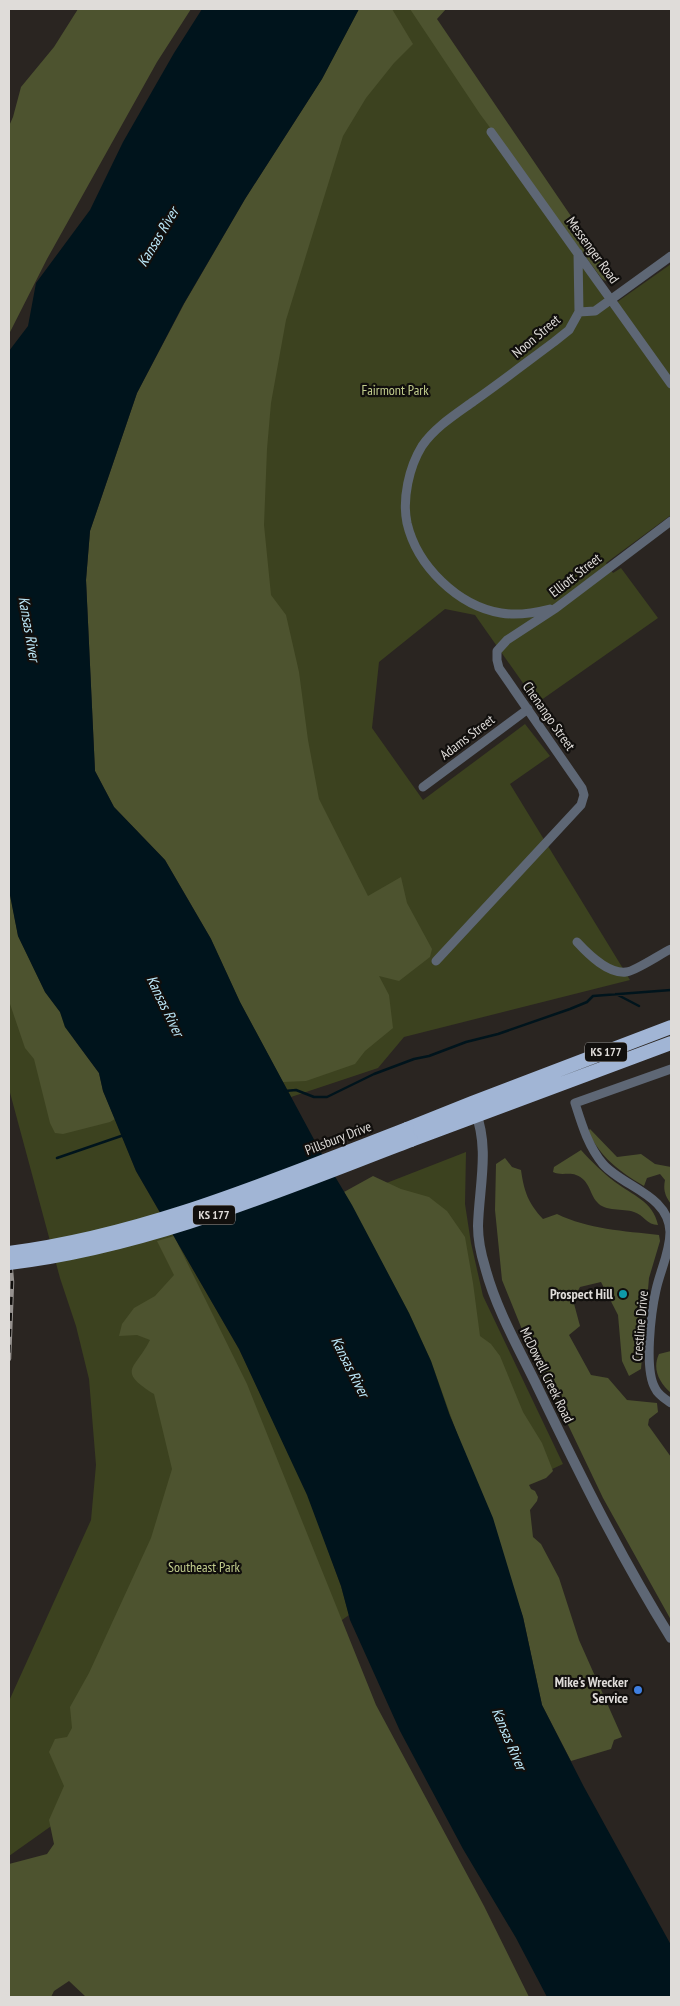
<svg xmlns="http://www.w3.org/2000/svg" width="680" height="2006" font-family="'PT Sans Narrow',sans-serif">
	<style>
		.green { fill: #3c421f }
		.forest { fill: #4d532f }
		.water { fill: #00141c }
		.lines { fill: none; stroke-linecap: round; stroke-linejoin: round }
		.stream { stroke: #00141c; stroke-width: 2.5 }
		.minor { stroke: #5e6775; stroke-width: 9 }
		.tertiary { stroke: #5e6775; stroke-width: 10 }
		.trunk { stroke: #a1b5d5; stroke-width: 14 }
		.rail-casing { stroke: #96928f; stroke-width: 4.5 }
		.rail { stroke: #110f0d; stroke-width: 2.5; stroke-dasharray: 8; stroke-linecap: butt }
		.trunk-bridge { stroke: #a1b5d5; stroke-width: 14 }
		.culture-dot { fill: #0f9aa8; stroke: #110f0d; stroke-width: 2 }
		.shop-dot { fill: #3f7fe0; stroke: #110f0d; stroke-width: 2 }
		.labels { text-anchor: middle; stroke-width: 4.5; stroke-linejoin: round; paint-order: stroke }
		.shield { fill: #110f0d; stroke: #a19e9c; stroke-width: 1 }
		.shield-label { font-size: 12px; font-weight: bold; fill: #dfdcd9 }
		.street-label { font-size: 14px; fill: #dfdcd9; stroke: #110f0d }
		.park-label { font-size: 14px; fill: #c3ce8e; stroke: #110f0d }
		.poi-label { font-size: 14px; font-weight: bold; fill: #dfdcd9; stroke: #110f0d; text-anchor: end }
		.water-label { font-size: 15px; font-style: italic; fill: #bbe7f8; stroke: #110f0d }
	</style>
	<rect width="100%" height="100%" fill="#2a2521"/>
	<path class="green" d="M 359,9 L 415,9 L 610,307 L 671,264 L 671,515 L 606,563 L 613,573 L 621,568 L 658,618 L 537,703 L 475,615 L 445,609 L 379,662 L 372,728 L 423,800 L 525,724 L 550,756 L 510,784 L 630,980 L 404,1037 L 378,1068 L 291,1097 L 240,1002 L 211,939 L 184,304 L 322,79 Z
		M 9,890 L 18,936 L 45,992 L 60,1012 L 115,1119 L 136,1171 L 239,1349 L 308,1495 L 341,1586 L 349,1615 L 9,1856 L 9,1701 L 91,1520 L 96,1465 L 89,1379 L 76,1326 L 60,1278 L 9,1089 Z
		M 466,1152 L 465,1204 L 471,1243 L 483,1296 L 563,1464 L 486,1500 L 450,1416 L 348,1198 Z"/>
	<path class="forest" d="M 78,9 L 191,9 L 157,62 L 47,259 L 9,334 L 9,126 L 13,117 L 21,87 L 54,47 Z
		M 359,9 L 392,9 L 413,44 L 394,63 L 366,98 L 343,136 L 286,320 L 271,403 L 267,449 L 264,525 L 271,595 L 286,615 L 299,672 L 308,740 L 319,799 L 368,896 L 401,877 L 407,903 L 432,949 L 430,957 L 399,981 L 379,976 L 389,995 L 393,1028 L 365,1051 L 355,1064 L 306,1081 L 283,1082 L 240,1002 L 211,939 L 165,860 L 114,807 L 95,771 L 86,580 L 90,531 L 137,393 L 184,304 L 245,199 L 322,79 Z
		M 410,9 L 446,9 L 437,19 L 609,272 L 610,279 L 606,281 L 602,279 L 480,114 Z
		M 9,890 L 18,936 L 45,992 L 60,1012 L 65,1027 L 99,1073 L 103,1091 L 115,1119 L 110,1122 L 63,1134 L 55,1133 L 50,1123 L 34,1059 L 25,1048 L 9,1001 Z
		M 590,1129 L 617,1157 L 641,1154 L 655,1164 L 671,1167 L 671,1204 C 665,1196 663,1190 665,1180 L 660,1174 L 647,1178 L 644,1186 C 620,1172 600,1157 588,1131 Z
		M 581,1150 C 591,1161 603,1173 615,1182 C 632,1195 653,1201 658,1225 C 647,1225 644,1215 634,1212 C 623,1208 605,1212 597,1202 C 590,1195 590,1180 576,1175 C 569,1172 561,1176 553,1172 L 554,1167 Z
		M 505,1158 L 512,1167 L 521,1170 C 524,1191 528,1203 543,1219 L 557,1214 C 588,1229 624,1231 659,1235 L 660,1241 L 649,1278 L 641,1369 L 629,1376 L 622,1361 L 618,1315 L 601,1282 L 580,1287 L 573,1300 L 580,1326 L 569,1335 L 591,1375 L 608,1378 L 627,1400 L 657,1403 L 658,1412 L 649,1419 L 648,1425 L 671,1457 L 671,1620 L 603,1498 L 560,1408 L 540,1374 L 502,1280 L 495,1210 L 496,1164 Z
		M 373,1176 L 401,1189 L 429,1197 L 447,1211 L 465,1237 L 473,1283 L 480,1336 L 491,1344 L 500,1356 L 523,1412 L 542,1443 L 553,1471 L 546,1478 L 529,1485 L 531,1489 L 535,1491 L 538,1497 L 537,1501 L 530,1510 L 533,1537 L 541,1544 L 559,1578 L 579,1640 L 622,1737 L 614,1740 L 611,1749 L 571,1761 L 542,1705 L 523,1617 L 431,1361 L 409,1313 L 344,1192 Z
		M 174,1236 L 247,1384 L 376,1705 L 484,1906 L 529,1997 L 86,1997 L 69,1981 L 54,1991 L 51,1997 L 9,1997 L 9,1864 L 47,1854 L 54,1844 L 49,1820 L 64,1786 L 49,1752 L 55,1739 L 67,1737 L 72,1728 L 70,1707 L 89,1673 L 151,1538 L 172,1469 L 154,1394 C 116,1370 135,1370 150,1340 L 137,1335 L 119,1336 L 122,1324 L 134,1308 L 155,1296 L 174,1275 L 157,1241 Z
		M 671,1351 L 671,1393 C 659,1382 652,1369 659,1354 Z"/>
	<path class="water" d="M 202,9 L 359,9 L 322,79 L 245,199 L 183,305 L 137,393 L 90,531 L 86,580 L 95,771 L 114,807 L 165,860 L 211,939 L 240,1002 L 324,1158 L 352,1205 L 409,1313 L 431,1361 L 450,1416 L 493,1518 L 523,1617 L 542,1705 L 584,1787 L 671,1945 L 671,1997 L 547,1997 L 516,1938 L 463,1849 L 400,1731 L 350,1620 L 341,1586 L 307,1495 L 239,1349 L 136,1171 L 103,1091 L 99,1073 L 65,1027 L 60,1012 L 45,992 L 18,936 L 9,890 L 9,351 L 28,326 L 36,283 L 90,210 L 123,142 L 174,53 Z"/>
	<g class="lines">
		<path class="stream" d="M 616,994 L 639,1006
			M 285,1091 L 296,1090 L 314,1097 L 327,1097 L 374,1074 L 414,1059 L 429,1056 L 466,1042 L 498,1034 L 570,1009 L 587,1002 L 593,996 L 671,990
			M 57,1158 L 124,1135"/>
		<path class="minor" d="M 491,132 L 671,384
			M 578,253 L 579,312
			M 550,609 C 534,613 518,616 501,613 C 458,606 417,566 407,523 C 402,499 409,467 422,446 C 435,427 456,414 474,401 C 501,382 527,362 554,342 L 569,330 L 579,312 L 595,311 L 671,256
			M 423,787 L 528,709
			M 577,942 C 589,955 608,974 626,972 C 634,972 662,953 671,949
			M 436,961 L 581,805 L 584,795 L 582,788 L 499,668 L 497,660 L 497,651 L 507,640 L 556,608 L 671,521
			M 671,1069 L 575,1103 C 582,1125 588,1146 603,1164 C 623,1187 669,1195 670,1232 C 670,1252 660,1271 656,1290 C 651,1312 644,1369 655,1388 C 658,1395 665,1399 671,1403"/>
		<path class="tertiary" d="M 475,1111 C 490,1148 479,1187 478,1226 C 478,1240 481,1254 485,1267 C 496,1309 519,1349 538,1388 C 579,1473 621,1558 671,1638"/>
		<path class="trunk" d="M 407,1129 L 472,1103 L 671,1027
			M 411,1140 L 671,1043"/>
		<g class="rail-casing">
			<path id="rail" d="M 9,1249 L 12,1282 L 9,1359"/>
		</g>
		<use href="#rail" class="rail"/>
		<path class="trunk-bridge" d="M 9,1253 C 148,1235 277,1179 407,1129
			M 9,1263 C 150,1246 280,1190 411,1140"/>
	</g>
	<circle class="culture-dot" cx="623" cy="1294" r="5"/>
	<circle class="shop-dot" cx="638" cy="1690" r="5"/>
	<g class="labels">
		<g class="shield">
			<rect x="585" y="1042.5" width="42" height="19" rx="4"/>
			<rect x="193" y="1205.5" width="42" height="19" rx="4"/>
		</g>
		<g class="shield-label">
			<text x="606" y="1056">KS 177</text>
			<text x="214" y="1219">KS 177</text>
		</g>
		<g class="street-label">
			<text transform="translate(593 250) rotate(54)" y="5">Messenger Road</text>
			<text transform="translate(536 336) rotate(-40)" y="5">Noon Street</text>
			<text transform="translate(575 575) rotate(-38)" y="5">Elliott Street</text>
			<text transform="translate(549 716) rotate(55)" y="5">Chenango Street</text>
			<text transform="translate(467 737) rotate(-37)" y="5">Adams Street</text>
			<text transform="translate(338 1138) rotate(-21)" y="5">Pillsbury Drive</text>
			<text transform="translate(640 1326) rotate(-85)" y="5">Crestline Drive</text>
			<text transform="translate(547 1375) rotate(64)" y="5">McDowell Creek Road</text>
		</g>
		<g class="park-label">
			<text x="395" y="395">Fairmont Park</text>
			<text x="204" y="1572">Southeast Park</text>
		</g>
		<g class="poi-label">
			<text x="613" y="1299">Prospect Hill</text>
			<text x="628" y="1687">Mike's Wrecker<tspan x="628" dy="16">Service</tspan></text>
		</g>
		<g class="water-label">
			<text transform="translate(158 237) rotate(-59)" y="5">Kansas River</text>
			<text transform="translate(29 629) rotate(80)" y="5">Kansas River</text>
			<text transform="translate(165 1006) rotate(64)" y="5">Kansas River</text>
			<text transform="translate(350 1367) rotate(63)" y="5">Kansas River</text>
			<text transform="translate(509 1739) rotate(67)" y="5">Kansas River</text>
		</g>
	</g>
	<rect width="680" height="2006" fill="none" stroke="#dfdcd9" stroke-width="20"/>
</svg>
